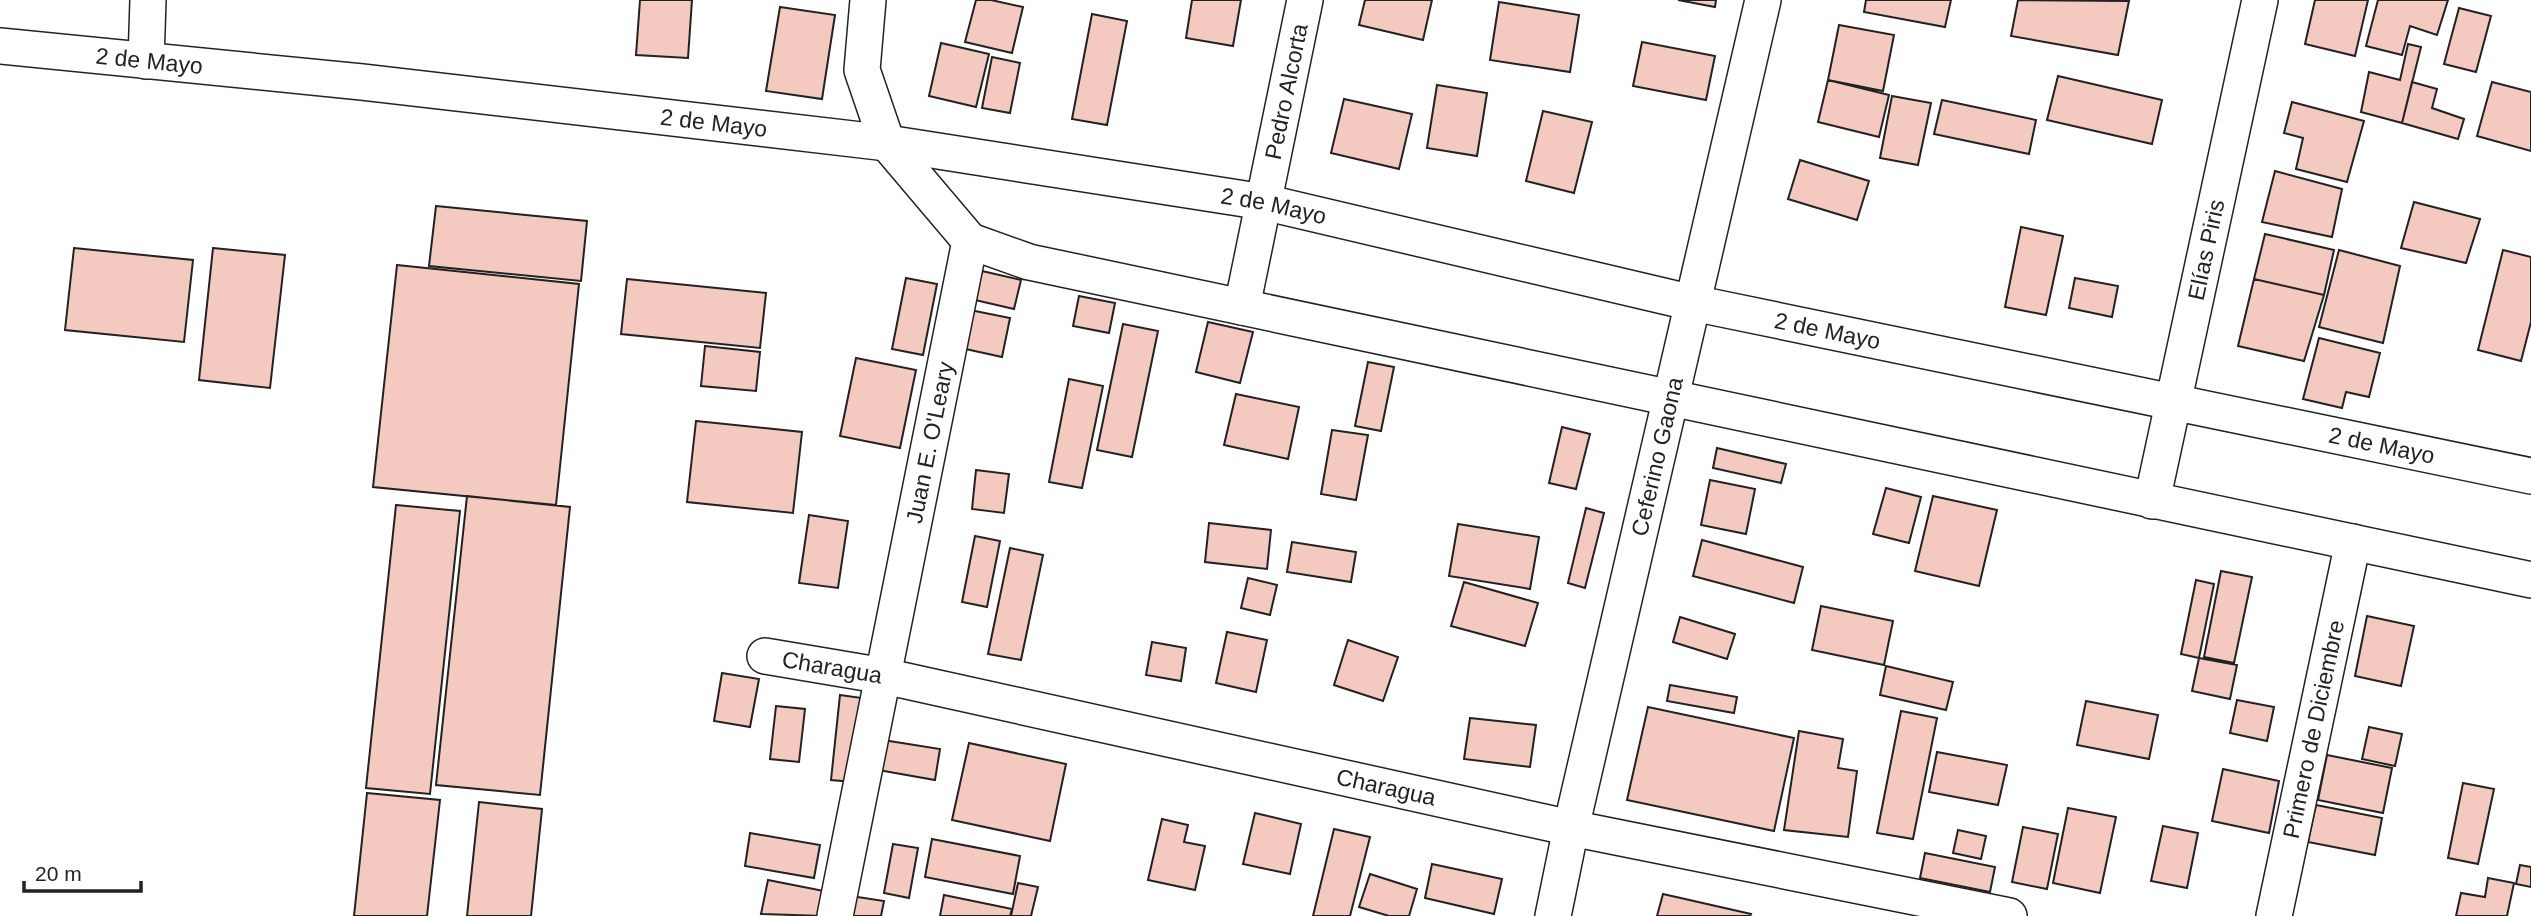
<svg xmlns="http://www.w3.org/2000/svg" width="2531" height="916" font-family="Helvetica,sans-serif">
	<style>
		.building { fill: #f3c9c0; stroke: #222; stroke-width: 2 }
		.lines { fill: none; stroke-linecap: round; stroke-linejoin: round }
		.minor-casing { stroke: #222; stroke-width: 38 }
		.minor { stroke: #fff; stroke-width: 35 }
		.labels { text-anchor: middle; stroke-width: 5; stroke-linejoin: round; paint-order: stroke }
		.street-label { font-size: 23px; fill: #222; stroke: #fff }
	</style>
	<rect width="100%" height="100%" fill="#fff"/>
	<path class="building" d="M 640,0 L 692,0 L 688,58 L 636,55 Z
		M 976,0 L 991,0 L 1023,7 L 1012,53 L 965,42 Z
		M 1192,0 L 1241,0 L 1233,46 L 1186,38 Z
		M 1365,0 L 1432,0 L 1423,40 L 1359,25 Z
		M 1678,0 L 1716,0 L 1715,7 Z
		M 1866,0 L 1951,0 L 1945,27 L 1864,12 Z
		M 2018,0 L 2129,1 L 2118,55 L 2011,36 Z
		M 2315,0 L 2368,0 L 2355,56 L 2305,44 Z
		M 2378,0 L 2448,0 L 2437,35 L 2410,26 L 2402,55 L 2366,46 Z
		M 1499,2 L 1579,15 L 1570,72 L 1490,60 Z
		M 780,7 L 835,15 L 822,99 L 766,91 Z
		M 2459,8 L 2491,16 L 2476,72 L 2444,64 Z
		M 1092,14 L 1127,21 L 1107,125 L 1072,119 Z
		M 1839,25 L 1894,35 L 1883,91 L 1828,80 Z
		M 1642,42 L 1715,56 L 1706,100 L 1633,86 Z
		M 941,43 L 989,54 L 976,107 L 929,96 Z
		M 2408,44 L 2421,47 L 2402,123 L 2361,112 L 2369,72 L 2400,80 Z
		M 992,57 L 1020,63 L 1010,113 L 982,108 Z
		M 2058,76 L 2162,100 L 2152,144 L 2047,120 Z
		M 1828,80 L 1889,95 L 1879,137 L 1818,122 Z
		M 2412,82 L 2437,89 L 2432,108 L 2464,119 L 2458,139 L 2402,123 Z
		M 2492,82 L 2531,92 L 2531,151 L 2477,136 Z
		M 1437,85 L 1487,93 L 1477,156 L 1427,148 Z
		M 1892,96 L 1931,103 L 1918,165 L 1880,158 Z
		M 1344,99 L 1412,114 L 1399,169 L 1331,153 Z
		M 1942,100 L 2036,120 L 2029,154 L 1934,134 Z
		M 2292,102 L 2364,121 L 2347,182 L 2296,169 L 2303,138 L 2284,133 Z
		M 1543,111 L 1592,122 L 1574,193 L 1526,181 Z
		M 1800,160 L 1869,181 L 1857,220 L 1788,199 Z
		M 2275,171 L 2342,189 L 2332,237 L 2262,222 Z
		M 2414,202 L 2480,219 L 2466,263 L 2401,248 Z
		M 436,206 L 587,221 L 581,281 L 429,266 Z
		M 2021,227 L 2063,236 L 2046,315 L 2005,307 Z
		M 2265,234 L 2334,250 L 2324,295 L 2254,279 Z
		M 74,248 L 193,260 L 184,342 L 65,330 Z
		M 213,248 L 285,255 L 270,388 L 199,380 Z
		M 2339,250 L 2400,266 L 2383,343 L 2319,327 Z
		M 2503,250 L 2531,257 L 2531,322 L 2521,361 L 2478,350 Z
		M 397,265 L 579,284 L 556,505 L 373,487 Z
		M 982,271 L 1021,280 L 1014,309 L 975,300 Z
		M 906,278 L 937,284 L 923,355 L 892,349 Z
		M 2075,278 L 2118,286 L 2112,317 L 2069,308 Z
		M 627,279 L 766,293 L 760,348 L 621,334 Z
		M 2254,279 L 2324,295 L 2304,361 L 2238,346 Z
		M 1079,296 L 1115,303 L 1109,333 L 1073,326 Z
		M 970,310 L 1010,318 L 1002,357 L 961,348 Z
		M 1208,322 L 1253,332 L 1240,383 L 1196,372 Z
		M 1123,324 L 1158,331 L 1132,457 L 1097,450 Z
		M 2319,338 L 2380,353 L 2369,397 L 2346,392 L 2342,408 L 2303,399 Z
		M 705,346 L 760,352 L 756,391 L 701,386 Z
		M 856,358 L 916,370 L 900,448 L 840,436 Z
		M 1368,362 L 1394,367 L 1381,431 L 1355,426 Z
		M 1069,379 L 1103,386 L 1082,488 L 1049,482 Z
		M 1236,394 L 1299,407 L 1288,459 L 1224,445 Z
		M 696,421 L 802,432 L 793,513 L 687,502 Z
		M 1562,427 L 1590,434 L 1576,489 L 1549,483 Z
		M 1332,430 L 1368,435 L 1356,500 L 1321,494 Z
		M 1717,448 L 1786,464 L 1781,483 L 1713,468 Z
		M 976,470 L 1009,474 L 1004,513 L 972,509 Z
		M 1710,480 L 1755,489 L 1746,534 L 1701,525 Z
		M 1886,488 L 1921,497 L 1909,543 L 1873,534 Z
		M 467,496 L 570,507 L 540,795 L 436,785 Z
		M 1933,496 L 1997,510 L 1979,586 L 1915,571 Z
		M 396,505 L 460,511 L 430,794 L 366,788 Z
		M 1586,508 L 1604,513 L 1585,588 L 1568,583 Z
		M 809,515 L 848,521 L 838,588 L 799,583 Z
		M 1209,523 L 1271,530 L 1267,569 L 1205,562 Z
		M 1458,524 L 1539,537 L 1530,589 L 1449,576 Z
		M 975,536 L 1000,541 L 987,607 L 962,602 Z
		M 1702,540 L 1803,567 L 1794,603 L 1693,576 Z
		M 1292,542 L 1356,552 L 1351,582 L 1287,572 Z
		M 1010,548 L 1043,555 L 1021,660 L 988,654 Z
		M 2221,571 L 2252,577 L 2234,663 L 2204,657 Z
		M 1248,578 L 1277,585 L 1270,615 L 1241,608 Z
		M 2196,580 L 2214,584 L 2199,658 L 2181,654 Z
		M 1464,582 L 1538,603 L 1525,646 L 1451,626 Z
		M 1821,606 L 1893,621 L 1884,665 L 1812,650 Z
		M 2367,616 L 2414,626 L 2401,686 L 2355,676 Z
		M 1680,617 L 1735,634 L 1727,659 L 1673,642 Z
		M 1227,632 L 1267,640 L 1256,692 L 1216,683 Z
		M 1348,640 L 1398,657 L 1383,701 L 1334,685 Z
		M 1152,642 L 1186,648 L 1181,681 L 1146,675 Z
		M 2199,658 L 2237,665 L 2230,699 L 2192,691 Z
		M 1886,666 L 1953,682 L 1946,710 L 1880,695 Z
		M 722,673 L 759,679 L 750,727 L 714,721 Z
		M 1670,685 L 1737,697 L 1734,713 L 1667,701 Z
		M 840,695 L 862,698 L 853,782 L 831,780 Z
		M 2237,700 L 2274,707 L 2267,741 L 2230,733 Z
		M 2086,701 L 2158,715 L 2149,759 L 2077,745 Z
		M 776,706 L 805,709 L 799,762 L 770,759 Z
		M 1648,707 L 1794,738 L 1774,831 L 1627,800 Z
		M 1901,711 L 1937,718 L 1913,839 L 1877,833 Z
		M 1470,718 L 1536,725 L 1530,767 L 1464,759 Z
		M 2369,727 L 2402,734 L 2395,766 L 2362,759 Z
		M 1799,731 L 1843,739 L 1838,768 L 1857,771 L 1848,837 L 1784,830 Z
		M 883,740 L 940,749 L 935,780 L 878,770 Z
		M 969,743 L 1066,764 L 1050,841 L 952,820 Z
		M 1937,752 L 2007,765 L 1998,805 L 1929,792 Z
		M 2327,755 L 2392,768 L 2383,813 L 2318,800 Z
		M 2223,769 L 2279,781 L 2269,833 L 2212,821 Z
		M 2463,783 L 2494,789 L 2478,864 L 2448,858 Z
		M 367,793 L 440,800 L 427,916 L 354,916 Z
		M 479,802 L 542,809 L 531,916 L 467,916 Z
		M 2316,805 L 2382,818 L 2375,855 L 2308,842 Z
		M 2068,808 L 2116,817 L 2100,893 L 2053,883 Z
		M 1255,813 L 1301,824 L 1290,874 L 1243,864 Z
		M 1162,819 L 1188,825 L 1184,842 L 1205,846 L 1195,890 L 1148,880 Z
		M 2163,826 L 2198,833 L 2187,888 L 2151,881 Z
		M 2023,827 L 2058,834 L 2047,889 L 2012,882 Z
		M 1334,829 L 1370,837 L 1350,916 L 1313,916 Z
		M 1958,830 L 1986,836 L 1981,859 L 1953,853 Z
		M 750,833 L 820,845 L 814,878 L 745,866 Z
		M 932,839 L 1020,856 L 1013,894 L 925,877 Z
		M 893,844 L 918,848 L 909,898 L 884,893 Z
		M 1925,853 L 1995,867 L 1990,892 L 1920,878 Z
		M 1432,864 L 1502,879 L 1494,914 L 1425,898 Z
		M 2520,865 L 2531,867 L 2531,887 L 2516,884 Z
		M 1370,874 L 1417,889 L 1409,916 L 1389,916 L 1359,907 Z
		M 2488,878 L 2514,883 L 2507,916 L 2456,916 L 2461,893 L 2485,897 Z
		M 768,880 L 829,892 L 824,916 L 761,914 Z
		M 1018,883 L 1038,887 L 1031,916 L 1011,916 Z
		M 1663,894 L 1751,914 L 1750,916 L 1657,916 Z
		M 944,895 L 1012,909 L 1010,916 L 940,916 Z
		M 851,896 L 884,901 L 881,916 L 847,916 Z"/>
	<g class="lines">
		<g class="minor-casing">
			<g id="minor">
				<path d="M 868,0 L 862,70 L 887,143 L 970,241"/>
				<path id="s1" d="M 0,46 L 362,82 L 887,143 L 1264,202 L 1693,303 L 2531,476"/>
				<path d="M 146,61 L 148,0"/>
				<path d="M 970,241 L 1029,262 L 2531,580"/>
				<path id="s2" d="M 1242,307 L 1305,0"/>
				<path id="s3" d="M 2152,501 L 2260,0"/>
				<path id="s4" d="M 765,656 L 884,676 L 1571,828 L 2009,916"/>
				<path id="s5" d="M 835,916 L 970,241"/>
				<path id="s6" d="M 1553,916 L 1571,828 L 1763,0"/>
				<path id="s7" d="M 2274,916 L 2353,542"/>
			</g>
		</g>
		<use href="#minor" class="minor"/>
	</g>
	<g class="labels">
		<g class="street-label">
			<text dy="8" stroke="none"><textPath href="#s1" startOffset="150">2 de Mayo</textPath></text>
			<text dy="8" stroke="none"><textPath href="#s2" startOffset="220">Pedro Alcorta</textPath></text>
			<text dy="8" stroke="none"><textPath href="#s1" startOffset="718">2 de Mayo</textPath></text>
			<text dy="8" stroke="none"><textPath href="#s1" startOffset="1284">2 de Mayo</textPath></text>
			<text dy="8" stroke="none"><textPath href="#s3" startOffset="257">Elías Piris</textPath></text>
			<text dy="8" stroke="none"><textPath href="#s1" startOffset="1852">2 de Mayo</textPath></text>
			<text dy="8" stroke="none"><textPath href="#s5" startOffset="483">Juan E. O'Leary</textPath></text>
			<text dy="8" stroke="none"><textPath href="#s1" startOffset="2418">2 de Mayo</textPath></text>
			<text dy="8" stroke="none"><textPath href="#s6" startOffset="471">Ceferino Gaona</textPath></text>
			<text dy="8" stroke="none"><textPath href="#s4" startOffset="68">Charagua</textPath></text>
			<text dy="8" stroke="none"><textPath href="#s7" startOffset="191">Primero de Diciembre</textPath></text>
			<text dy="8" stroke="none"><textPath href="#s4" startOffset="635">Charagua</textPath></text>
		</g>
	</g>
	<path d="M24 881v10h117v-10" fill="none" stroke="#222222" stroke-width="3.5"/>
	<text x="35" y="881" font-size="21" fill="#222222" stroke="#ffffff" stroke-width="5" paint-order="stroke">20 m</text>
</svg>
